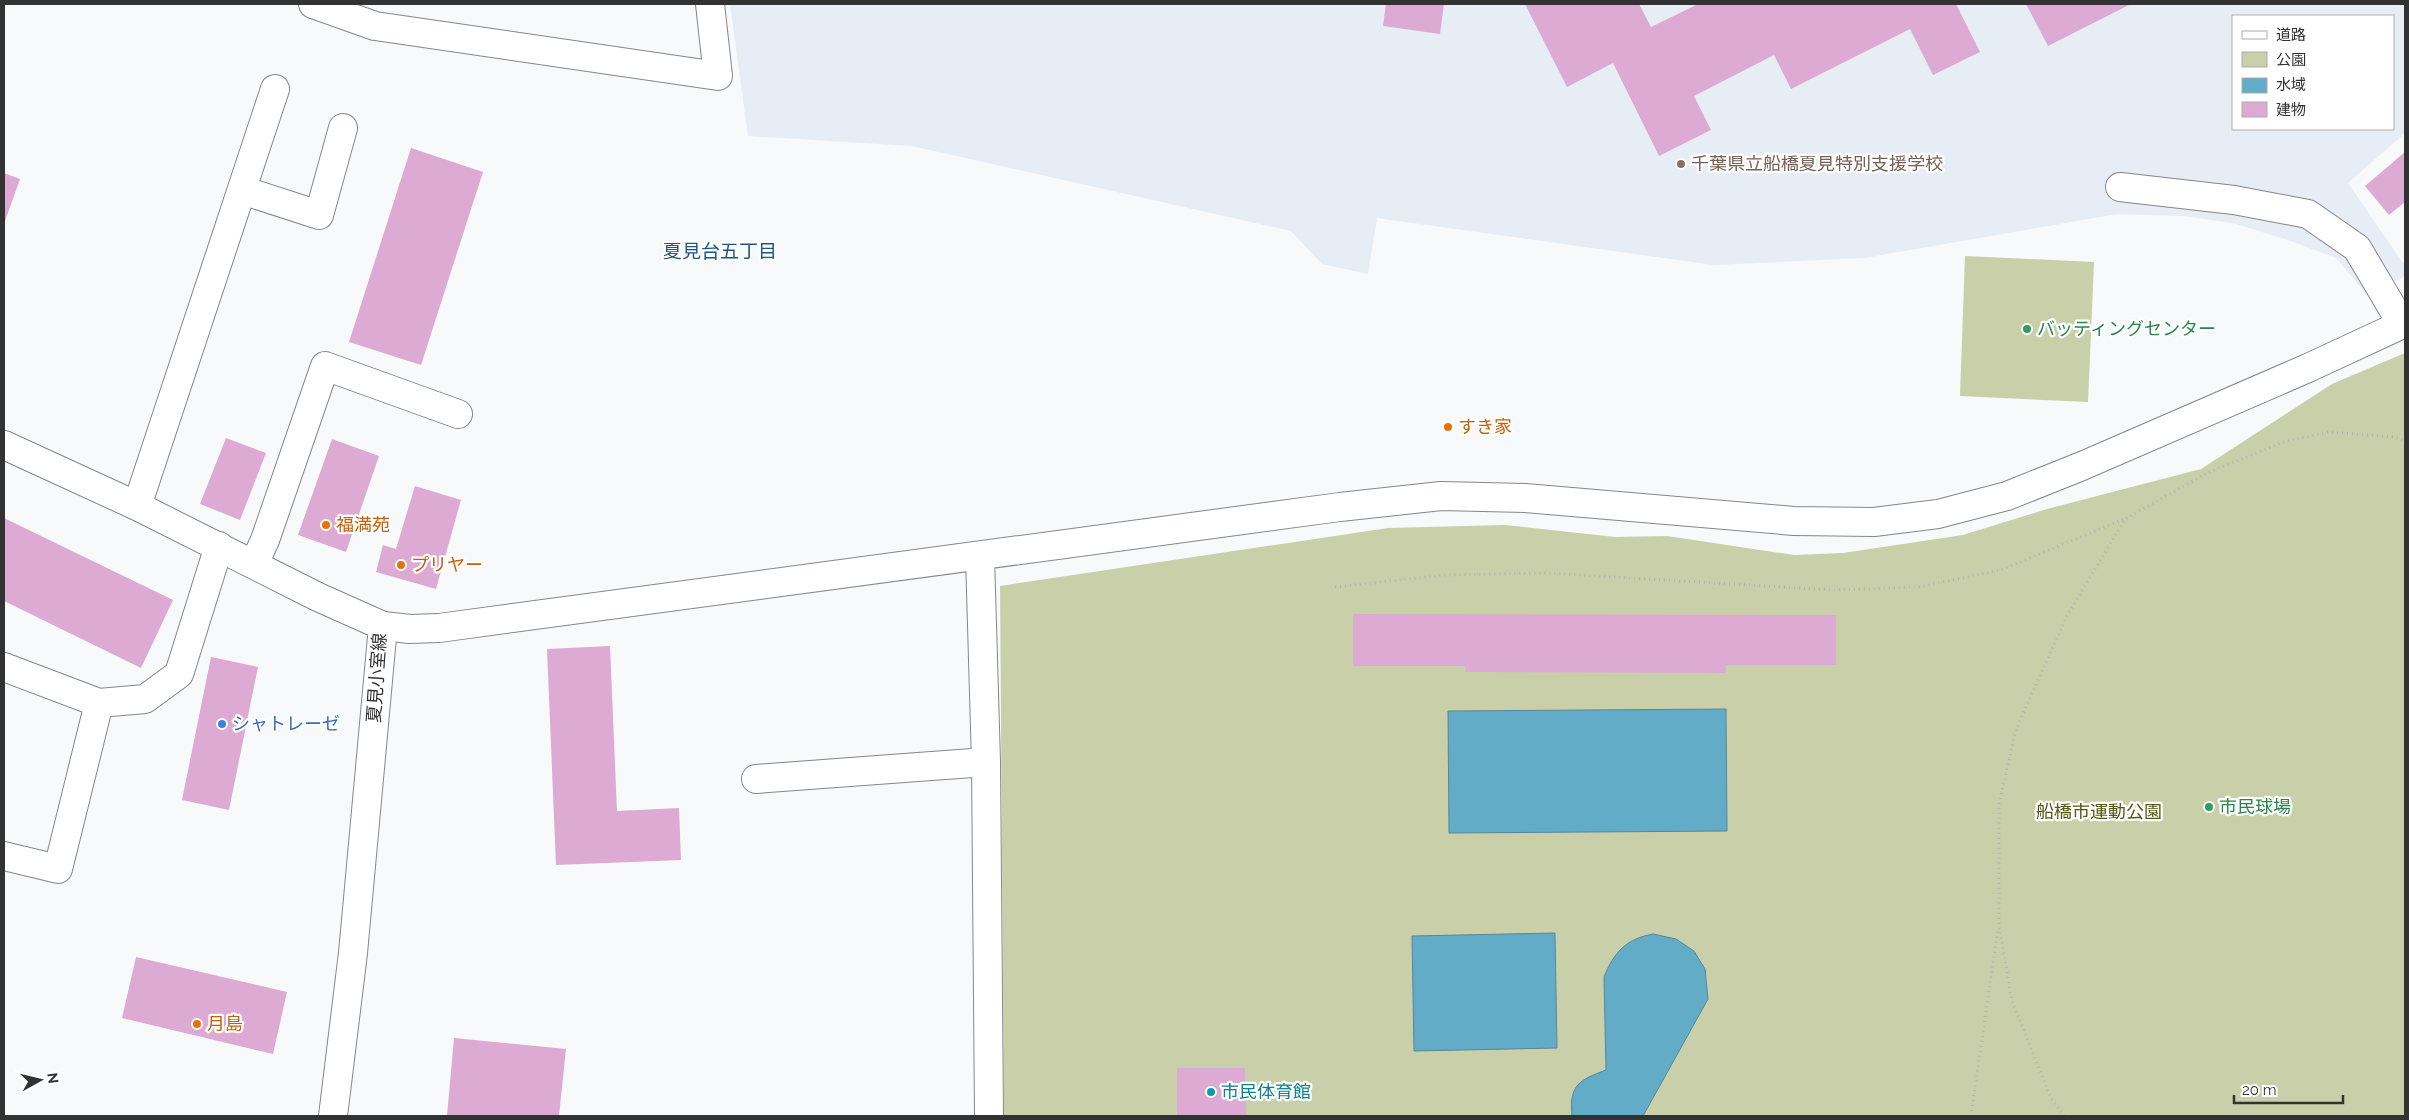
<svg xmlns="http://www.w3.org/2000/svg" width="2409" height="1120" font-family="Raleway,'Noto Sans JP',sans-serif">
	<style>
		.built { fill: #e6edf4; fill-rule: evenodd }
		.green { fill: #c9d0a9 }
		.water { fill: #63acc7; stroke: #54879b }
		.building { fill: #ddaad4 }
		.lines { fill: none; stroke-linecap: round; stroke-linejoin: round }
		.minor-casing { stroke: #858687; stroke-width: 30 }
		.major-casing { stroke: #858687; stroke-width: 30 }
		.path { stroke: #b3b4b5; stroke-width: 3; stroke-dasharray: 1 4; stroke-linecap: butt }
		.minor { stroke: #fff; stroke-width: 28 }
		.major { stroke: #fff; stroke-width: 28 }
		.education-dot { fill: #8d6e63; stroke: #fff; stroke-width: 2 }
		.leisure-dot { fill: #2e9e5b; stroke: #fff; stroke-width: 2 }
		.food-dot { fill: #e8710a; stroke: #fff; stroke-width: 2 }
		.shop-dot { fill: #3f7fe0; stroke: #fff; stroke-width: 2 }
		.culture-dot { fill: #0f9aa8; stroke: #fff; stroke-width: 2 }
		.labels { text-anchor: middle; stroke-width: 4.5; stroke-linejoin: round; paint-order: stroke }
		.education-label { font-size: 18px; fill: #785e54; stroke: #fff; text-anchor: start }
		.leisure-label { font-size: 18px; fill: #27864d; stroke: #fff; text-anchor: start }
		.food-label { font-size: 18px; fill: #c56008; stroke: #fff; text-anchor: start }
		.street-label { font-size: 18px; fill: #323233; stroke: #fff }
		.shop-label { font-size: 18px; fill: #366cbe; stroke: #fff; text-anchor: start }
		.park-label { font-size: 18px; fill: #525a16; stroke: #fff }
		.culture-label { font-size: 18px; fill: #0d838f; stroke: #fff; text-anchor: start }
		.neighbourhood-label { font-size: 19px; fill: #1c5687; stroke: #fff }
	</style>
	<rect width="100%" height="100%" fill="#f7f9fa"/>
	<path class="built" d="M 730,4 L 2405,4 L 2405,133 L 2348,183 L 2405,266 L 2405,276 L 2368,296 L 2336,258 L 2291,241 L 2233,223 L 2183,216 L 2117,214 L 1864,258 L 1714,265 L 1377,218 L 1368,274 L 1322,264 L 1291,231 L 912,146 L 748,136 ZM 2233,16 L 2393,16 L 2393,129 L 2233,129 Z"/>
	<path class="green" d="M 1965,256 L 2094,262 L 2088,402 L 1960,396 Z
		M 2405,353 L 2405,1116 L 1004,1116 L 1000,586 L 1388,528 L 1505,525 L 1615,537 L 1667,536 L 1794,555 L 1843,553 L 1963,535 L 2047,509 L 2201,469 L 2332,384 Z"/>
	<path class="water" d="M 1726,709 L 1727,831 L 1449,833 L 1448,711 Z
		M 1555,933 L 1557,1048 L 1414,1051 L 1412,936 Z
		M 1653,934 L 1676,939 L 1694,951 L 1705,969 L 1708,999 L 1643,1116 L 1572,1116 C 1569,1085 1579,1080 1606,1070 L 1604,977 C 1614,952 1626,939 1653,934 Z"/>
	<path class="building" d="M 1386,4 L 1444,4 L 1440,34 L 1383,26 Z
		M 1525,4 L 1639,4 L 1651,27 L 1698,4 L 1956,4 L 1980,52 L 1933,75 L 1910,29 L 1791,89 L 1774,55 L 1694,96 L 1711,130 L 1659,156 L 1613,63 L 1567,87 Z
		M 2026,4 L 2131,4 L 2048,46 Z
		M 411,148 L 483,172 L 421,365 L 349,342 Z
		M 2405,152 L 2405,202 L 2389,215 L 2365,186 Z
		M 4,173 L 20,179 L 4,224 Z
		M 226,438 L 266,453 L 240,520 L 200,504 Z
		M 332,439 L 379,456 L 346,552 L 298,535 Z
		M 415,486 L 461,500 L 436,589 L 376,572 L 383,545 L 396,549 Z
		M 4,518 L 173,600 L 141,668 L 4,601 Z
		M 1353,614 L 1836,615 L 1836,665 L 1726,665 L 1726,673 L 1466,672 L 1465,666 L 1353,666 Z
		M 610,646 L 617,811 L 679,808 L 681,860 L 556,865 L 547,649 Z
		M 211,657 L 258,667 L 229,810 L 182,800 Z
		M 136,957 L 287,992 L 273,1054 L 122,1018 Z
		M 454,1038 L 566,1049 L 559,1116 L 447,1116 Z
		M 1177,1068 L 1245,1068 L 1246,1116 L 1177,1116 Z"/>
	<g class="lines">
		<g class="minor-casing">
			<path id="minor" d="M 313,4 L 375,26 L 718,76 L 710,4
				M 2120,187 L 2234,200 L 2308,214 L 2357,248 L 2402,324
				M 242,190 L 319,215 L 343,128
				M 137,506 L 275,89
				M 980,556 L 986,762 L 989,1116
				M 254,564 L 265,540 L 325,366 L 458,414
				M 383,626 L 410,629 L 439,628 L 1340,507 L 1441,496 L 1525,498 L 1794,521 L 1874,522 L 1938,514 L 2007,496 L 2082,466 L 2308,368 L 2405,323
				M 4,667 L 99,703 L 145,699 L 179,674 L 219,546
				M 756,779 L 986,762
				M 4,856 L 58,869 L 99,703"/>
		</g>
		<g class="major-casing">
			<path id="major" d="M 4,445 L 137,506 L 318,597 L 383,626 L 353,953 L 333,1116"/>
		</g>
		<path class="path" d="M 1335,587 L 1445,575 L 1547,573 L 1832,590 L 1919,587 L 2001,570 L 2124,519
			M 1971,1116 L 1998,928
			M 2064,1116 L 2051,1098 L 2012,1001 L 1999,925 L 1999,804 L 2016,729 L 2067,616 L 2125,519 L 2207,473 L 2286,441 L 2329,432 L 2394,437 L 2405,441"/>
		<use href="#minor" class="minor"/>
		<use href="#major" class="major"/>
	</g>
	<circle class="education-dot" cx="1681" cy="164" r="5"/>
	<g class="leisure-dot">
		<circle cx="2027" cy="329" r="5"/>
		<circle cx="2209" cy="807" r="5"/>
	</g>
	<g class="food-dot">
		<circle cx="1448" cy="427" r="5"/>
		<circle cx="326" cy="525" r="5"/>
		<circle cx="401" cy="565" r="5"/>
		<circle cx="197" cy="1024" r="5"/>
	</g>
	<circle class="shop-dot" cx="222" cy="724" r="5"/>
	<circle class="culture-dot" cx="1211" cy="1092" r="5"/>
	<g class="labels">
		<g class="education-label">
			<text x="1691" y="170">千葉県立船橋夏見特別支援学校</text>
		</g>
		<g class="leisure-label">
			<text x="2037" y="335">バッティングセンター</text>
			<text x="2219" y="813">市民球場</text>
		</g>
		<g class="food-label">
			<text x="1458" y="433">すき家</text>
			<text x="336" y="531">福満苑</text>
			<text x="411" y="571">プリヤー</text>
			<text x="207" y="1030">月島</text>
		</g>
		<g class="street-label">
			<text transform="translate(377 678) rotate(-86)" y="6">夏見小室線</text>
		</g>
		<g class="shop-label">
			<text x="232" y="730">シャトレーゼ</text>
		</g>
		<g class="park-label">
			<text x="2099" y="818">船橋市運動公園</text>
		</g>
		<g class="culture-label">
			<text x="1221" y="1098">市民体育館</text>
		</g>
		<g class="neighbourhood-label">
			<text x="720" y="258">夏見台五丁目</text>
		</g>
	</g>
	<rect width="2409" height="1120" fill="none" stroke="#323233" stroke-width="10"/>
	<rect x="2232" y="15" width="162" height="115" fill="#ffffff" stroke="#adadad"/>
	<rect x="2242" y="31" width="25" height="8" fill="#ffffff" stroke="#adadad"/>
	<text x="2276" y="40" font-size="15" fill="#323233">道路</text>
	<rect x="2242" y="52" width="25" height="15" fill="#c9d0a9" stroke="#adadad"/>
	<text x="2276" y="65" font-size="15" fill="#323233">公園</text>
	<rect x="2242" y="78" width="25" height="15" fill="#63acc7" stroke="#adadad"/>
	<text x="2276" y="90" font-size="15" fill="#323233">水域</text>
	<rect x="2242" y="102" width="25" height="15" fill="#ddaad4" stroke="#adadad"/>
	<text x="2276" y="115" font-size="15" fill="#323233">建物</text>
	<g transform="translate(40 1080) rotate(82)" stroke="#ffffff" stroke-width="4" paint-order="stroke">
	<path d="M0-4L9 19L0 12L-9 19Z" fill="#323233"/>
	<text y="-8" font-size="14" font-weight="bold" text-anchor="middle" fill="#323233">N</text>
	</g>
	<path d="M2234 1095v8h109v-8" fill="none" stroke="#323233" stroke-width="2.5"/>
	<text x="2242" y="1095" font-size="15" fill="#323233" stroke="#ffffff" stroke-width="4" paint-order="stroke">20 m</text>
</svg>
